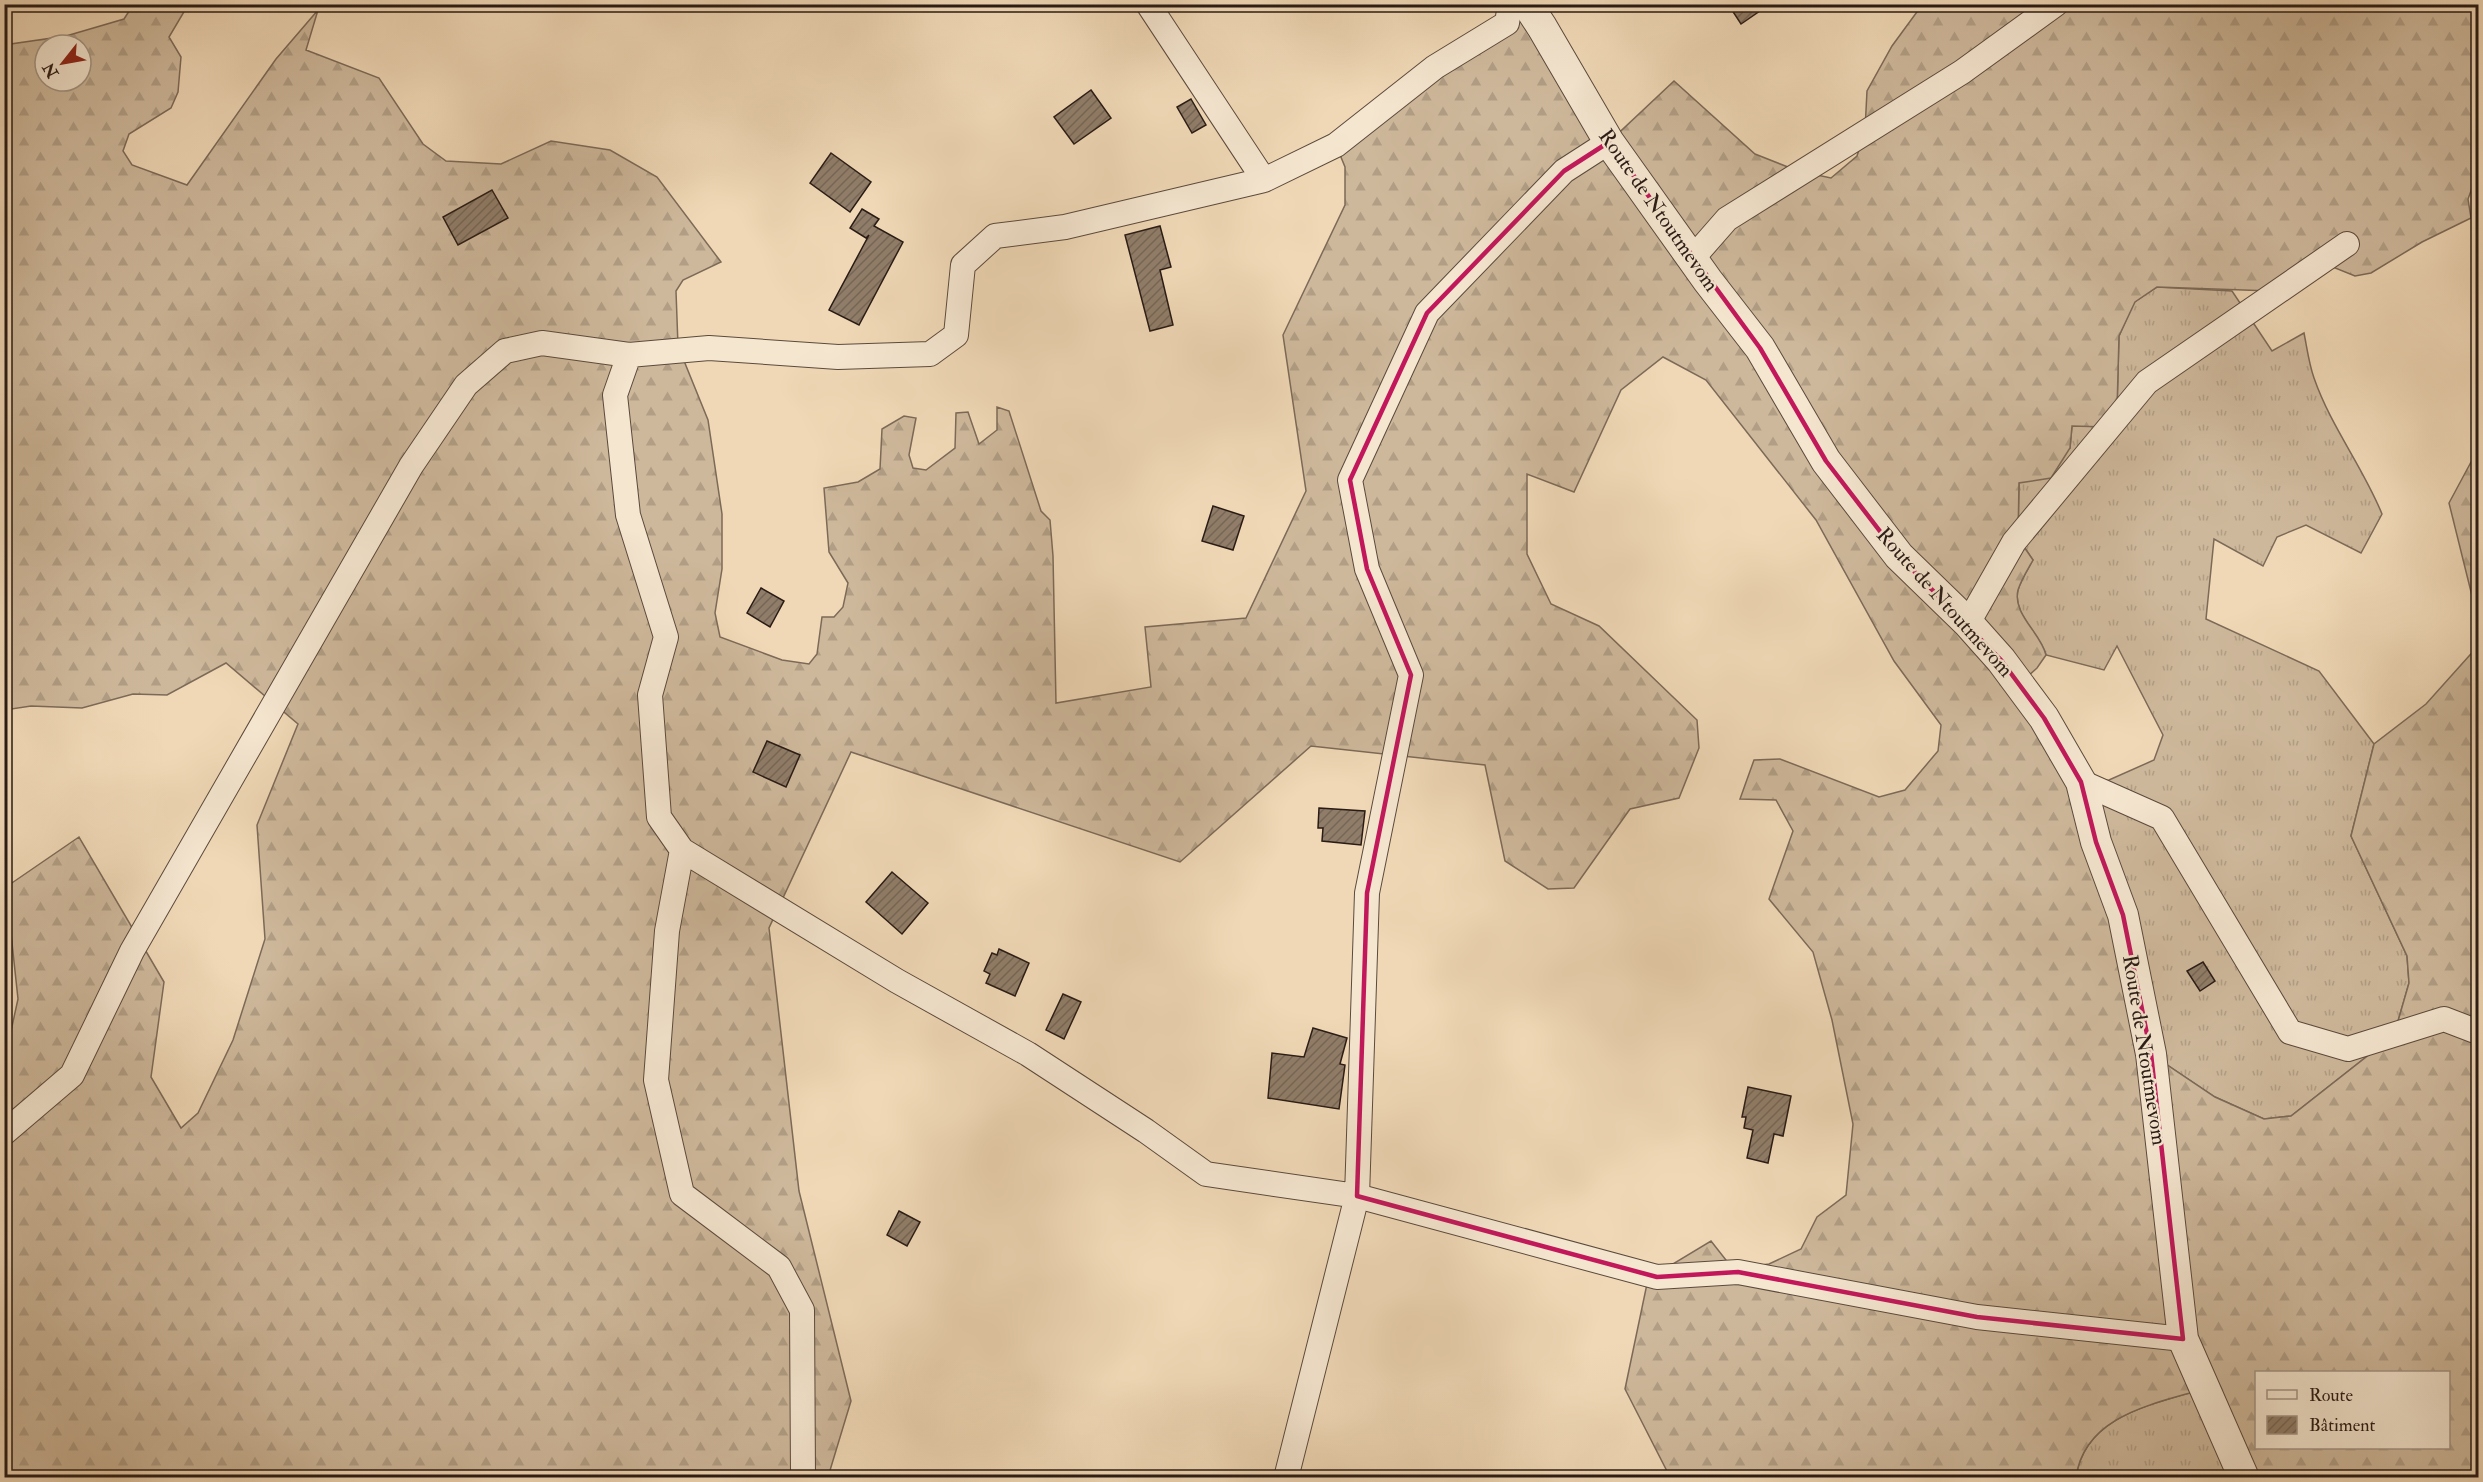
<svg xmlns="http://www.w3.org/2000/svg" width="2483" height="1482" font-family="'IM FELL Double Pica',serif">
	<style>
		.grass { fill: url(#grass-tufts); stroke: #7c6a58; stroke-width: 1.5 }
		.forest { fill: url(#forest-firs); stroke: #7c6a58; stroke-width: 1.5; fill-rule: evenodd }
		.building { fill: url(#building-hatch); stroke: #291b15; stroke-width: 1.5 }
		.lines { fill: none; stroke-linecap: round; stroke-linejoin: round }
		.minor-casing { stroke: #5b4a3d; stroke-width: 26 }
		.tertiary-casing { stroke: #5b4a3d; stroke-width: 32 }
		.minor { stroke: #f5e6d0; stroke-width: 24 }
		.tertiary { stroke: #f5e6d0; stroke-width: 30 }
		.marked { fill: none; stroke: #c2185b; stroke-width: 4.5; stroke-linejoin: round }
		.labels { text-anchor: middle; stroke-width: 5; stroke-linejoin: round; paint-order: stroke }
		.street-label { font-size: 21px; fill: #291b15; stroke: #f5e6d0 }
	</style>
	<defs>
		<pattern id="grass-tufts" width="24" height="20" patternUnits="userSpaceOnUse" patternTransform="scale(1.5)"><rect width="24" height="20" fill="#ceb89b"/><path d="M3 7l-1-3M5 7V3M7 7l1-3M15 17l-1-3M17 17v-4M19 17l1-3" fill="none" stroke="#b19e85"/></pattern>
		<pattern id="forest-firs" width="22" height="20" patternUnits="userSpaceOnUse" patternTransform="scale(1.5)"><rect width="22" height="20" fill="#ceb89b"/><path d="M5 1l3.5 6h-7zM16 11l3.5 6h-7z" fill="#b19e85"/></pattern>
		<pattern id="building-hatch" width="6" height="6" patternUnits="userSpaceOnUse" patternTransform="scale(1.5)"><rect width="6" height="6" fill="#907d69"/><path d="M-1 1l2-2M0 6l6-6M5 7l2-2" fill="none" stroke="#766655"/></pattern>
	</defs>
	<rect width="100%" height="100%" fill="#f0d8b6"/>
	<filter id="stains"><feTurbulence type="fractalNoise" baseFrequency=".00333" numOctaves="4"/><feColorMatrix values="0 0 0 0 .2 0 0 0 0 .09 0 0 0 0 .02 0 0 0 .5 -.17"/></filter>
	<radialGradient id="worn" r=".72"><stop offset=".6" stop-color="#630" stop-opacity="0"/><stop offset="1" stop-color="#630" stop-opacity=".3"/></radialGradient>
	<path class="grass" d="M 2157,287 L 2232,291 L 2272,351 L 2304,333 C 2307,348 2309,364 2314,378 C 2331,427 2363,467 2382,514 L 2361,553 L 2306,525 L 2277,537 L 2263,566 L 2214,539 L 2206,619 L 2319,671 L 2374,744 L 2351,836 L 2407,956 L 2409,983 L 2394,1035 L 2291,1116 L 2264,1119 L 2215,1097 L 2151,1054 L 2081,782 L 2109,780 L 2154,760 L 2163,735 L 2117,646 L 2104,670 L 2046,655 C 2040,633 2012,614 2018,590 C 2021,580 2028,569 2033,560 L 2018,538 L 2019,483 L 2070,448 L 2072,426 L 2117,410 L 2119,336 L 2134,302 Z
		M 2205,1388 L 2244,1478 L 2076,1478 C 2084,1415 2155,1404 2205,1388 Z"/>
	<path class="forest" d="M 133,5 L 188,5 L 169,37 L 181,57 L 178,92 L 171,108 L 129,134 L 123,151 L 132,165 L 187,185 L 276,59 L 318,10 L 306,50 L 379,78 L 423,144 L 446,161 L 501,164 L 551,141 L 610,150 L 657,177 L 721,262 L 683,280 L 676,291 L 678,346 L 708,420 L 722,514 L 722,569 L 715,613 L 720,637 L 782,660 L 809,664 L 817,654 L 822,617 L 834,617 L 843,607 L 848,583 L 829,552 L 824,488 L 858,482 L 880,469 L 882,429 L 904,416 L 916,418 L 909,455 L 913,468 L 926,470 L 955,448 L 956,413 L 968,412 L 979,444 L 997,430 L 997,407 L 1009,411 L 1041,511 L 1050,520 L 1053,556 L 1056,703 L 1151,687 L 1145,627 L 1246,618 L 1306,491 L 1283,335 L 1345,205 L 1345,167 L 1336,145 L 1510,5 L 1609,142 L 1674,81 L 1755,154 L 1798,171 L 1831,178 L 1857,156 L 1865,130 L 1867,91 L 1892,46 L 1922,5 L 2478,5 L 2478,177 L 2476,177 L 2468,199 L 2471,218 L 2422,242 L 2371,273 L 2355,276 L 2328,265 L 2272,291 L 2157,287 L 2135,302 L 2119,336 L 2117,410 L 2107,427 L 2072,426 L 2070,448 L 2051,478 L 2019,483 L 2018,538 L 2033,560 C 2028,569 2021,580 2018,590 C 2012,614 2041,633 2046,655 L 2037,668 L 2019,684 L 2081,782 L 2151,1054 L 2215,1097 L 2264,1119 L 2291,1116 L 2394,1035 L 2409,983 L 2407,956 L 2351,836 L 2374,744 L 2426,704 L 2478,646 L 2478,1477 L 2244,1477 L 2204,1389 C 2154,1404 2085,1415 2076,1477 L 1670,1477 L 1625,1389 L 1648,1279 L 1711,1241 L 1733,1269 L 1769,1264 L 1801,1249 L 1817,1217 L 1846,1195 L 1853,1124 L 1832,1020 L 1813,952 L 1769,899 L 1793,831 L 1776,800 L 1740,799 L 1754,760 L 1780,759 L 1879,797 L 1905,790 L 1938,751 L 1941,725 L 1894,661 L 1816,520 L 1706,380 L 1663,357 L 1621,390 L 1574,492 L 1527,474 L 1527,554 L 1551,604 L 1599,626 L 1697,720 L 1699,748 L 1679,798 L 1630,809 L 1574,888 L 1548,889 L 1505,861 L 1485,765 L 1311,746 L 1180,862 L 851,752 L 769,928 L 799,1191 L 851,1401 L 828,1477 L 5,1477 L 4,1063 L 18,999 L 6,887 L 79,837 L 164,982 L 151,1077 L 181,1128 L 198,1113 L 233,1040 L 265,939 L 257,825 L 298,724 L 226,663 L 167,695 L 133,694 L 82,708 L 31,706 L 5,710 L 4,45 L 66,36 L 124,19 ZM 45,45 L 81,45 L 81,81 L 45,81 ZM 2256,1372 L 2448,1372 L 2448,1448 L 2256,1448 Z
		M 2478,449 L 2478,620 L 2449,503 Z"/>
	<path class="building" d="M 1728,4 L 1770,4 L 1741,24 Z
		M 1091,90 L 1111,118 L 1074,144 L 1054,117 Z
		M 1191,99 L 1206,125 L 1192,133 L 1177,107 Z
		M 831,153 L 871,182 L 850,212 L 810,183 Z
		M 492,190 L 508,218 L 458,245 L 443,217 Z
		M 862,209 L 879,219 L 874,226 L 903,242 L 859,325 L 829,310 L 869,235 L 866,238 L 850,228 Z
		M 1160,226 L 1171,267 L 1160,270 L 1173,325 L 1150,331 L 1125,235 Z
		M 1213,506 L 1244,516 L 1233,550 L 1202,541 Z
		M 761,588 L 784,601 L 770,627 L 747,613 Z
		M 767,741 L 800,755 L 786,787 L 753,772 Z
		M 1319,808 L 1365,811 L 1361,845 L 1322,841 L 1323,828 L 1318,828 Z
		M 892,872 L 928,903 L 902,934 L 866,902 Z
		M 999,949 L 1029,963 L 1015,996 L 986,983 L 990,974 L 984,971 L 992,953 L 997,955 Z
		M 2203,962 L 2215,981 L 2200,991 L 2187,971 Z
		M 1063,994 L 1081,1002 L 1064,1039 L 1046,1030 Z
		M 1313,1028 L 1347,1038 L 1340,1064 L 1345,1065 L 1339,1109 L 1268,1098 L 1272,1053 L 1304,1057 Z
		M 1748,1087 L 1791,1096 L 1783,1136 L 1774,1134 L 1768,1163 L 1747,1158 L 1753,1130 L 1744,1128 L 1746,1117 L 1742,1117 Z
		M 899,1211 L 920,1222 L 907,1246 L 887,1235 Z"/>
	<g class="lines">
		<g class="minor-casing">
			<path id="minor" d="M 1148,4 L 1264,180
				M 1692,259 L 1727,219 L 1962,72 L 2056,4
				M 629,355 L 615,395 L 628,515 L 666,637 L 650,695 L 659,817 L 682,850 L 897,981 L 1028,1054 L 1146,1131 L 1206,1174 L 1357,1196 L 1657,1277 L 1738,1272 L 1977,1317 L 2183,1339
				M 1968,623 L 2014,542 L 2147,382 L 2347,244
				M 2081,782 L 2162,818 L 2290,1032 L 2348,1049 L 2444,1019 L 2478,1032
				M 682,850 L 667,931 L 656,1080 L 682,1194 L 779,1267 L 802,1310 L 803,1478
				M 4,1133 L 72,1075 L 132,951 L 411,466 L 466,385 L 505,351 L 542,343 L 629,355 L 709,348 L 838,357 L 930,354 L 956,335 L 963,265 L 995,236 L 1065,227 L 1264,180 L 1336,145 L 1435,67 L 1507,23 L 1510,4
				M 1286,1478 L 1357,1196 L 1367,893 L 1411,675 L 1367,569 L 1350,480 L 1427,313 L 1564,171 L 1609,142"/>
		</g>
		<g class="tertiary-casing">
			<path id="tertiary" d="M 1527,4 L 1542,27 L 1609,142 L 1708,281 L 1760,348 L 1826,461 L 1899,556 L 1968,623 L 2001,660 L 2044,718 L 2081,782 L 2096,842 L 2123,915 L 2151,1054 L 2183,1339 L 2244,1478"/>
		</g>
		<use href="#minor" class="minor"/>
		<use href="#tertiary" class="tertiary"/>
	</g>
	<path class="marked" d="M 1609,142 L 1760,348 L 1826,461 L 1899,556 L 2001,660 L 2044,718 L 2081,782 L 2096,842 L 2123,915 L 2151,1054 L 2183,1339 L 1977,1317 L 1738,1272 L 1657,1277 L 1357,1196 L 1367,893 L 1411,675 L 1367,569 L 1350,480 L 1427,313 L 1564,171 Z"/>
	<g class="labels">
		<g class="street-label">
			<text transform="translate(1659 210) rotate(55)" y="7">Route de Ntoutmevom</text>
			<text transform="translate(1945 602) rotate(48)" y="7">Route de Ntoutmevom</text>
			<text transform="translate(2145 1050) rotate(81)" y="7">Route de Ntoutmevom</text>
		</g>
	</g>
	<rect width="2483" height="1482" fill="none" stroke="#f0d8b6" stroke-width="24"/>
	<rect x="6" y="6" width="2471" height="1470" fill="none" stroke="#291b15" stroke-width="3"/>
	<rect x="12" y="12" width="2459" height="1458" fill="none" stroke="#291b15" stroke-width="1.5"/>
	<rect x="2255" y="1371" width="195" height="78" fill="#f5e6d0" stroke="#a39585" stroke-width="1.5"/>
	<rect x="2267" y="1390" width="30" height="9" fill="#f5e6d0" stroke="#a39585" stroke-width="1.5"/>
	<text x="2309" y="1401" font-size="18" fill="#291b15">Route</text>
	<rect x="2267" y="1416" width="30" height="18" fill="url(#building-hatch)" stroke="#a39585" stroke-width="1.5"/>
	<text x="2309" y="1431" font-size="18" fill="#291b15">Bâtiment</text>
	<g transform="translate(63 63) rotate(239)"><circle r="28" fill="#f5e6d0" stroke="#a39585" stroke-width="1.5"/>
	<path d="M0-4.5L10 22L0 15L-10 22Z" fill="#8f2418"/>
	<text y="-9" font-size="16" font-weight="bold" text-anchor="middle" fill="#291b15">N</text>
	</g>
	<rect width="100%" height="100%" filter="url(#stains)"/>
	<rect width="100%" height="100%" fill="url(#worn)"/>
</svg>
